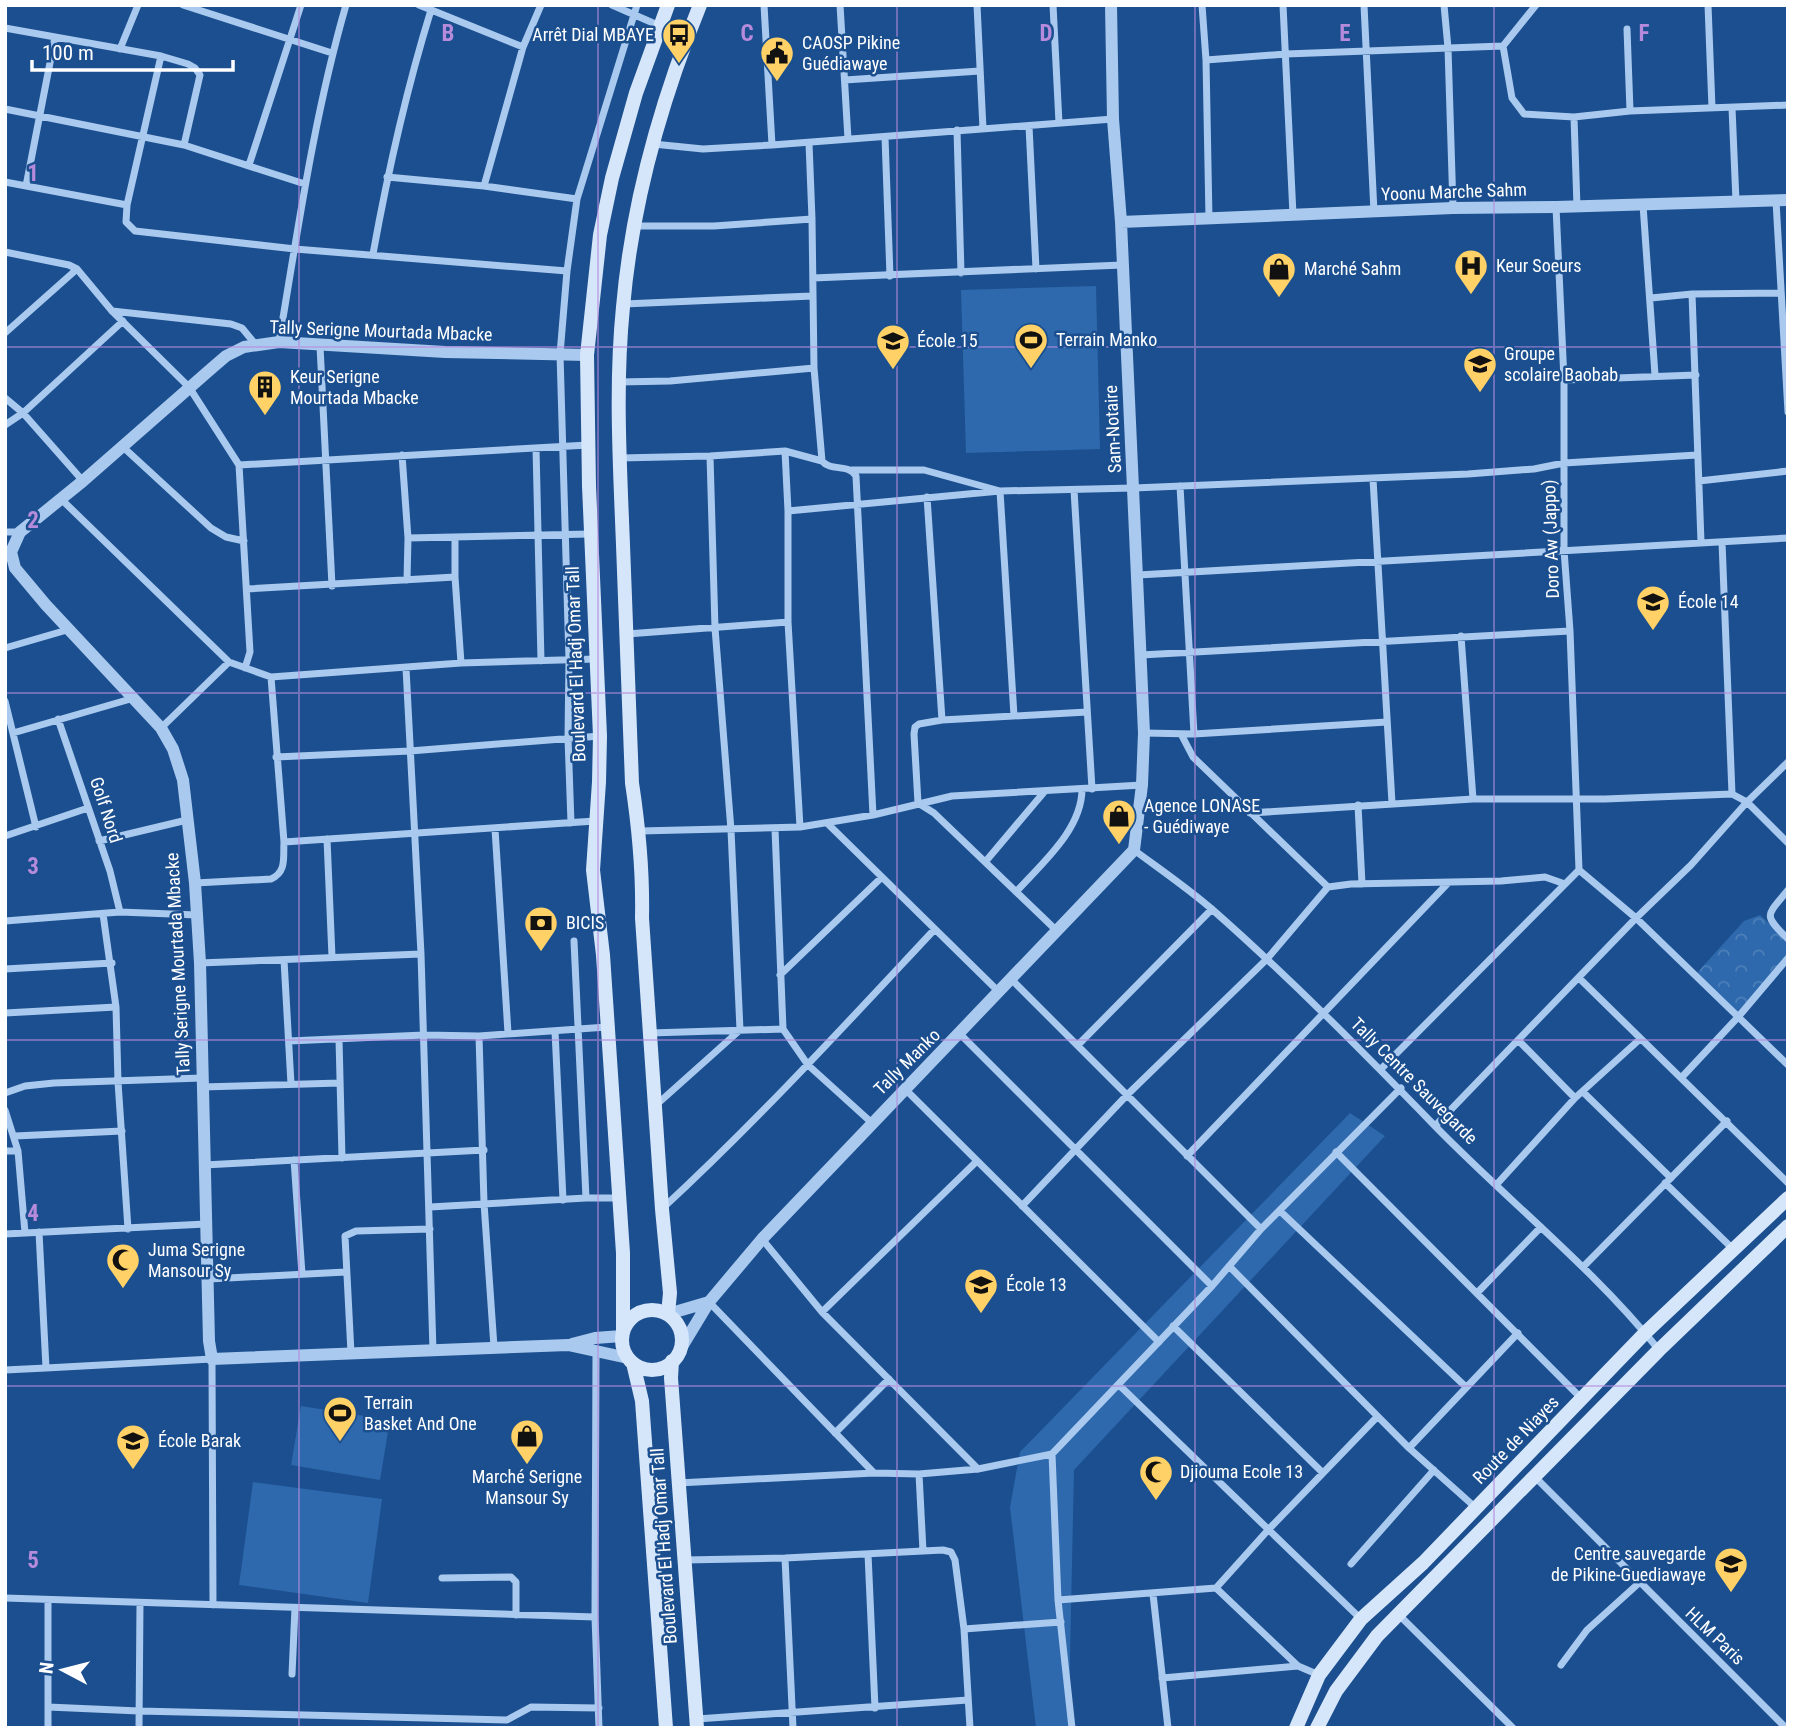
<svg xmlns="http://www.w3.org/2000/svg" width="1793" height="1733" font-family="'Roboto Condensed',sans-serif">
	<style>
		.forest { fill: url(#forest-crowns) }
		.garden { fill: #2e69ad }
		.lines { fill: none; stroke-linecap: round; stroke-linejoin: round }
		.minor { stroke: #a9c9ee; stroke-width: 7 }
		.tertiary { stroke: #a9c9ee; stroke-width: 12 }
		.secondary { stroke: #d6e6fa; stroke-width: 14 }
		.grid { fill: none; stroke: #b68bdc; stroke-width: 2; stroke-opacity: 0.55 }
		.labels { text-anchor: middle; stroke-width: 5; stroke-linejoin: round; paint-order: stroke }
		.poi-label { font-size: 18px; fill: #fff; stroke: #1b4f8f; text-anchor: start }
		.street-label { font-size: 18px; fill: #fff; stroke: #1b4f8f }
		.grid-label { font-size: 23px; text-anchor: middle; font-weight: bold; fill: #b68bdc; stroke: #1b4f8f; stroke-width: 5; stroke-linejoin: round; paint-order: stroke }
	</style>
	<defs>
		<pattern id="forest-crowns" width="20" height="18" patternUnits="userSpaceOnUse" patternTransform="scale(1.75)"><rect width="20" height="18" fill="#2e69ad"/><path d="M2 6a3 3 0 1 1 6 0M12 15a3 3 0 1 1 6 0" fill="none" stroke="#4d80b9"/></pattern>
	</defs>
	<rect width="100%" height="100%" fill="#1b4f8f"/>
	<path class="forest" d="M 1760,915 L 1788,941 L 1788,957 L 1737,1015 L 1695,975 L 1744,921 Z"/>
	<path class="garden" d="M 1096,286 L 1100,449 L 966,453 L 961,290 Z
		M 1350,1113 L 1385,1136 L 1074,1470 L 1069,1705 L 1072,1728 L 1036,1728 L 1010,1507 L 1020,1452 Z
		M 301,1406 L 390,1420 L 380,1480 L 291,1465 Z
		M 253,1482 L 382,1499 L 368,1603 L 239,1585 Z"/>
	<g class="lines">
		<path class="minor" d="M 183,5 L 332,53
			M 419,5 L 523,47
			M 612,5 L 660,26
			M 764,5 L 772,145
			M 840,5 L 848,139
			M 977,5 L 983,129
			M 1053,5 L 1059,123
			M 1202,5 L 1206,60 L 1209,219
			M 1283,5 L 1293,215
			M 1364,5 L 1374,212
			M 1444,5 L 1448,48 L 1453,208
			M 1536,5 L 1503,46 L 1512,98 L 1524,114 L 1574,117 L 1630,111 L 1788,105
			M 1708,5 L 1712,108
			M 5,28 L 161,56 L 188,64 L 195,68 L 200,75 L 184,145
			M 1627,29 L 1630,111
			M 120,49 L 138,5
			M 161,56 L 127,205 L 126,222 L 135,231 L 295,249 L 567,271
			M 1206,60 L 1286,54 L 1503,46
			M 845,80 L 980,71
			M 1732,108 L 1736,201
			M 5,109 L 184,145 L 305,184
			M 1574,117 L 1577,207
			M 1029,126 L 1036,269
			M 957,130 L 961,273
			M 885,137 L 890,276
			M 809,143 L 812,219 L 814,368 L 822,461 C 831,472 848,463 856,476 L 873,815
			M 653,144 L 703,149 L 772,145 L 1113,119
			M 249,165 L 301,5
			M 387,177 L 484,186 L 577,199
			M 5,182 L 127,205
			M 26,186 L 55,37
			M 484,186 L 523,47 L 541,5
			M 1776,201 L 1788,412
			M 1643,205 L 1655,375
			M 1556,207 L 1564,380 L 1564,550 L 1570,631 L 1579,870
			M 635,226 L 714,226 L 812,219
			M 5,252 L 69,265 L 77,269 L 112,311 L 189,387 L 239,465 L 250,652 L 245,668
			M 373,254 C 388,171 406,91 431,10
			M 813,278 L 1122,265
			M 1692,294 L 1701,542
			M 1651,298 L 1692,294 L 1781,293
			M 624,304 L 812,296
			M 112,311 L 231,324 L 242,328 L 256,345
			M 5,333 L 77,269
			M 279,342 C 298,229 314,116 346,5
			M 320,346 L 332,586
			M 1564,380 L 1696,375
			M 619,382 L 670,381 L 814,368
			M 5,398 L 23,413 L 83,481
			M 5,425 L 23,413 L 123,321
			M 123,447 L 211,528 L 226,537 L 244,541
			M 536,448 L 541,661
			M 785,451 L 788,511 L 788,622 L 800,827
			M 402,455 L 408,538 L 407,580
			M 620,458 L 710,456 L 785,451 L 822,461
			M 239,465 L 588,445
			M 852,470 L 924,470 L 1000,491 L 1014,716
			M 1373,479 L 1392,803
			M 1699,481 L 1788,471
			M 1180,486 L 1194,734
			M 1074,490 L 1092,789
			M 927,497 L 942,720
			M 61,499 L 229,662 L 271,677 L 461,663 L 596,659
			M 788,511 L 1000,491 L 1134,488 L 1468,474 L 1534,469 L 1564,463 L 1697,455
			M 5,532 L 20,532
			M 408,538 L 590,534
			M 455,538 L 455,577 L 461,663
			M 1722,542 L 1732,794
			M 1138,575 L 1788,538
			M 247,589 L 455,577
			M 627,634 L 788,622
			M 1461,636 L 1473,799
			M 5,648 L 67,630
			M 1141,655 L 1570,631
			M 406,668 L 421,954 L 433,1351
			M 5,701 L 36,827
			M 58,719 L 110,871 L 120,912
			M 161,728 L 229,662
			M 13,733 L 134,698
			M 1144,733 L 1194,734 L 1387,722
			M 1181,734 L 1193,757 L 1328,887
			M 276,757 L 410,751 L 600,736
			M 918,803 L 914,734 L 915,727 L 919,724 L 942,720 L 1087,712
			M 918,803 L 934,813 L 1057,931
			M 1358,805 L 1362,884
			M 1250,813 L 1473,799 L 1605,799 L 1732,794 L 1747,802 L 1788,843
			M 571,823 L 568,738 L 569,660 L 560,354 L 567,271 L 577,199 L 637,5
			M 828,824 L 998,991
			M 495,829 L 508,1033
			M 775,829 L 783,1029 L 808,1065 L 872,1123
			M 640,831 L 800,827 L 873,815 L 952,796 L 1142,785
			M 5,836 L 88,808
			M 327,839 L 332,957
			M 99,841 L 187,820
			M 284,842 L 595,821
			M 1134,850 C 1161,870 1189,889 1214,911 C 1291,979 1363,1052 1434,1125 C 1508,1201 1592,1267 1659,1350
			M 986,861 L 1045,791
			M 1579,870 L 1636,918 L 1788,1065
			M 195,883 L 271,879 C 287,872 283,857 284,842 L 271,677
			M 1788,890 C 1767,916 1762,914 1788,939
			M 1016,892 C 1041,864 1082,830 1082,789
			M 103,914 L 116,1007 L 118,1082 L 128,1229
			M 5,921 L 120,912 L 197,915
			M 574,941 L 586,1198
			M 284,960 L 291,1084
			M 200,963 L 421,954
			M 5,969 L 112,963
			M 780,975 L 881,878
			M 1579,978 L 1788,1183
			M 1011,979 L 1261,1229
			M 5,1013 L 116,1007
			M 555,1031 L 563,1200
			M 650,1033 L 783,1029
			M 960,1034 L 1212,1286
			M 479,1036 L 484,1203 L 494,1347
			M 339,1039 L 342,1158
			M 1518,1040 L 1575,1098
			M 289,1041 L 424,1035 L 479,1036 L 607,1027
			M 1078,1045 L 1212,909
			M 1381,1069 L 1579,870
			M 1682,1077 L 1739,1016 L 1788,958
			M 202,1087 L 340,1083
			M 905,1089 L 1159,1342
			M 1583,1092 L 1671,1178
			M 5,1093 L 25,1086 L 54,1083 L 202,1078
			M 655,1106 L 740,1030 L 731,830 L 715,628 L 710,456
			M 5,1110 L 18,1151 L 25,1233
			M 1435,1126 L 1636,918 L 1691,865 L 1747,802 L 1788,762
			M 15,1136 L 122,1131
			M 5,1151 L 18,1151
			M 1336,1152 L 1582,1399
			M 1187,1156 L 1448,883
			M 294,1160 L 302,1274
			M 204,1165 L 484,1150
			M 1665,1183 L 1733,1249
			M 1497,1184 L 1575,1098 L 1640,1039
			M 1022,1206 L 1127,1095 L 1267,959 L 1328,887 L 1351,884 L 1501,881 L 1545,877 L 1565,884
			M 430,1207 L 586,1198 L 619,1198
			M 664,1207 C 759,1119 846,1024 934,930
			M 1280,1211 L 1466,1387
			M 39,1232 L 46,1368 L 212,1359 L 213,1605
			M 5,1234 L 206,1224
			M 762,1239 L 822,1312 L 978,1469
			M 1229,1266 L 1409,1448 L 1476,1508
			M 1583,1267 L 1727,1121
			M 209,1279 L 346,1272
			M 1477,1293 L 1541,1227
			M 709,1302 L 874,1473
			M 822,1312 L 977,1161
			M 1173,1326 L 1323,1473
			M 596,1351 L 595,1617 L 599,1728
			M 351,1353 L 345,1236 L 356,1231 L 430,1229
			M 5,1370 L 46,1368
			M 1119,1385 L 1361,1619
			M 835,1433 L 889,1379
			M 1409,1448 L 1518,1333
			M 1052,1454 L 1058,1600 L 1072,1728
			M 919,1474 L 923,1551
			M 1535,1477 L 1786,1728
			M 678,1483 L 874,1473 L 919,1474 L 978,1469 L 1052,1454 L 1212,1286 L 1261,1229 L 1401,1088
			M 868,1554 L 875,1708
			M 785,1558 L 793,1728
			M 685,1560 L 785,1558 L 943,1550 L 951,1552 L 955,1560 L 964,1629 L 970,1728
			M 1351,1564 L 1434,1470
			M 442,1578 L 511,1577 L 516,1582 L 516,1615
			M 1216,1588 L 1298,1666 L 1319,1675
			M 1153,1594 L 1168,1728
			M 5,1598 L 595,1617
			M 1058,1600 L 1216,1588 L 1269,1529 L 1377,1417
			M 1399,1615 L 1513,1728
			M 964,1629 L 1061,1622
			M 1561,1665 L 1587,1630 L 1639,1583
			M 292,1674 L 295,1608
			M 1162,1678 L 1298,1666
			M 48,1707 L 139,1711 L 507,1720 L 531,1707 L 599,1708
			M 697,1719 L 968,1700
			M 48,1728 L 48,1600
			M 139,1728 L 140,1603"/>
		<path class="tertiary" d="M 1121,222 L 1453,208 L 1556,207 L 1788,200
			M 587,355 L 445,352 L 279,342 L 244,347 L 226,356 L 212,368 L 83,481 L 20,532 L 11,552 L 15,568 L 46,605 L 161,728 L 173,749 L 183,780 L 195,883 L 200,963 L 209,1341 L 212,1359 L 568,1345 L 628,1358
			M 668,1314 L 709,1302
			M 572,1344 L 595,1338 L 622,1336
			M 680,1350 L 709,1302 L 762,1239 L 1134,850 L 1142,785 L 1144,733 L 1121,222 L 1113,119 L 1111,5"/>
		<path class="secondary" d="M622 1340a30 30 0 1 1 60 0a30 30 0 1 1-60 0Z
			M 668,1314 L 670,1293 L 662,1209 L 642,918 C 643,872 639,829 632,783 C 629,704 626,624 623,545 C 620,466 615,386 623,307 C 632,203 661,101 700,5
			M 623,1331 L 623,1253 L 603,955 L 593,870 L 599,782 L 600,736 L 589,486 L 587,355 L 600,235 L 612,178 L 636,93 L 668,5
			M 672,1361 L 671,1378 L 697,1728
			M 633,1363 L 642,1401 L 666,1728
			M 1296,1728 L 1319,1675 L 1361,1619 L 1423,1563 L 1645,1333 L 1788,1198
			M 1317,1728 L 1336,1691 L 1377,1636 L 1659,1350 L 1788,1226"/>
	</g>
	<path class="grid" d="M 299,5 L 299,1728M 598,5 L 598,1728M 897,5 L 897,1728M 1195,5 L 1195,1728M 1494,5 L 1494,1728M 5,347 L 1788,347M 5,693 L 1788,693M 5,1040 L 1788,1040M 5,1386 L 1788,1386"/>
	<defs>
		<g id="bus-pin" transform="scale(1.75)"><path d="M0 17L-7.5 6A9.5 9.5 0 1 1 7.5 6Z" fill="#ffd166" stroke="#1b4f8f"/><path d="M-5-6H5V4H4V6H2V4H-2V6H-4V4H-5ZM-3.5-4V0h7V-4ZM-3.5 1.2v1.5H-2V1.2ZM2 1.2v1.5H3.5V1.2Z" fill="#111"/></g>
		<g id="civic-pin" transform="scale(1.75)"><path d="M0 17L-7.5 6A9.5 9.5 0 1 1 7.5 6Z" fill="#ffd166" stroke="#1b4f8f"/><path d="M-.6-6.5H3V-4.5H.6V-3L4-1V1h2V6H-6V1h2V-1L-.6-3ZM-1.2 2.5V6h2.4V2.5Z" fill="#111"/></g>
		<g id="hospital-pin" transform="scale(1.75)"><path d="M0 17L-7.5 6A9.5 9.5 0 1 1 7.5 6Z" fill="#ffd166" stroke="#1b4f8f"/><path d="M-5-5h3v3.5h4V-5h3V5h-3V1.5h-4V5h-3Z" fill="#111"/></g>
		<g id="shop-pin" transform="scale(1.75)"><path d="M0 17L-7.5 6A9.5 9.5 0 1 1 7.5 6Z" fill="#ffd166" stroke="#1b4f8f"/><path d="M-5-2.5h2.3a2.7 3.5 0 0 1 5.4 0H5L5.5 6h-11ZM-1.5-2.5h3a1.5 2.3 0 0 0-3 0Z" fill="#111"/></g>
		<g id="stadium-pin" transform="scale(1.75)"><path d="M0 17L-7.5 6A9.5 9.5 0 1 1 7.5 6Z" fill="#ffd166" stroke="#1b4f8f"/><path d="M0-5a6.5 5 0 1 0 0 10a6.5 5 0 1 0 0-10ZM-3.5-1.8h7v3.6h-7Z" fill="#111"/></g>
		<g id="school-pin" transform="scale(1.75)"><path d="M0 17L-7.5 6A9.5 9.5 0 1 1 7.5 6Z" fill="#ffd166" stroke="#1b4f8f"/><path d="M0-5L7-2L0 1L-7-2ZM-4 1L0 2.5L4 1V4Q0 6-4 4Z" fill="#111"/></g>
		<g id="building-pin" transform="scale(1.75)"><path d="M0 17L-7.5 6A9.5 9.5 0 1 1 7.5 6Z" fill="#ffd166" stroke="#1b4f8f"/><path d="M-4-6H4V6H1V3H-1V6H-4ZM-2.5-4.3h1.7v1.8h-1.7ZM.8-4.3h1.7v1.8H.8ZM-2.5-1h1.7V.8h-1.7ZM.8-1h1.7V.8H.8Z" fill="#111"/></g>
		<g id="bank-pin" transform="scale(1.75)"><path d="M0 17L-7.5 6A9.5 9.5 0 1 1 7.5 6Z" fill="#ffd166" stroke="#1b4f8f"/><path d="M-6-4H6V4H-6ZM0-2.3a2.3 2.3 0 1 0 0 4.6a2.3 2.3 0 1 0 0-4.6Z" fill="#111"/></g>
		<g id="mosque-pin" transform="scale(1.75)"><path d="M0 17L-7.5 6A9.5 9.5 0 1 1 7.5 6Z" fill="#ffd166" stroke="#1b4f8f"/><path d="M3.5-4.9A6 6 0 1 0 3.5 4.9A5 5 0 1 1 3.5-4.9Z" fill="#111"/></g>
	</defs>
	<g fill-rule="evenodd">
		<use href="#bus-pin" x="679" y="35"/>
		<use href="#civic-pin" x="777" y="53"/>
		<use href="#hospital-pin" x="1471" y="266"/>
		<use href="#shop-pin" x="1279" y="269"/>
		<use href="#stadium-pin" x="1031" y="340"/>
		<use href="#school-pin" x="893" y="341"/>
		<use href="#school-pin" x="1480" y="364"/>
		<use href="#building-pin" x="265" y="387"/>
		<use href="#school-pin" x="1653" y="602"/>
		<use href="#shop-pin" x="1119" y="816"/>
		<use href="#bank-pin" x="541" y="923"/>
		<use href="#mosque-pin" x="123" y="1260"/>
		<use href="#school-pin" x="981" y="1285"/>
		<use href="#stadium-pin" x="340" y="1413"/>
		<use href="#shop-pin" x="527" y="1436"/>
		<use href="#school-pin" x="133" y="1441"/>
		<use href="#mosque-pin" x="1156" y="1472"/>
		<use href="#school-pin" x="1731" y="1564"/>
	</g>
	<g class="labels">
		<g class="poi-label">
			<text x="654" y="41" text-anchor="end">Arrêt Dial MBAYE</text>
			<text x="802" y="49">CAOSP Pikine<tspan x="802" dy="21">Guédiawaye</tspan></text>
			<text x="1496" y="272">Keur Soeurs</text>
			<text x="1304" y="275">Marché Sahm</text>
			<text x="1056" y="346">Terrain Manko</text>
			<text x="917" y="347">École 15</text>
			<text x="1504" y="360">Groupe<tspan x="1504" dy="21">scolaire Baobab</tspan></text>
			<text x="290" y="383">Keur Serigne<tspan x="290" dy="21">Mourtada Mbacke</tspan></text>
			<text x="1678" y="608">École 14</text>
			<text x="1144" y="812">Agence LONASE<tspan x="1144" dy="21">- Guédiwaye</tspan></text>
			<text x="566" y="929">BICIS</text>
			<text x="148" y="1256">Juma Serigne<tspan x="148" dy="21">Mansour Sy</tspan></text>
			<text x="1006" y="1291">École 13</text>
			<text x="364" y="1409">Terrain<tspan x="364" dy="21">Basket And One</tspan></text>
			<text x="158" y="1447">École Barak</text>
			<text x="1180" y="1478">Djiouma Ecole 13</text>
			<text x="527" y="1483" text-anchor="middle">Marché Serigne<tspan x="527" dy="21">Mansour Sy</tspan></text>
			<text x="1706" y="1560" text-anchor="end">Centre sauvegarde<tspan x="1706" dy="21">de Pikine-Guediawaye</tspan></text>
		</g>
		<g class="street-label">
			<text transform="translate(1454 192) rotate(-2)" y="6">Yoonu Marche Sahm</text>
			<text transform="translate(381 331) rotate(2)" y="6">Tally Serigne Mourtada Mbacke</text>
			<text transform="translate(1113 429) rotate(-93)" y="6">Sam-Notaire</text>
			<text transform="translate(1551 539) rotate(-92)" y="6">Doro Aw (Jappo)</text>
			<text transform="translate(576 664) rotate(-92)" y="6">Boulevard El Hadj Omar Tall</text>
			<text transform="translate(106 810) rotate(72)" y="6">Golf Nord</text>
			<text transform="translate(178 964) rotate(-93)" y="6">Tally Serigne Mourtada Mbacke</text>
			<text transform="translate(907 1062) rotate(-45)" y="6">Tally Manko</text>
			<text transform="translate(1414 1081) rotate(45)" y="6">Tally Centre Sauvegarde</text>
			<text transform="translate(1516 1440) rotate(-46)" y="6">Route de Niayes</text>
			<text transform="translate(664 1546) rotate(-94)" y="6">Boulevard El Hadj Omar Tall</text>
			<text transform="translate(1715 1636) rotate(44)" y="6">HLM Paris</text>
		</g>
	</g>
	<g class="grid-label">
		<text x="448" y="41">B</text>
		<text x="747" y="41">C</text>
		<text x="1046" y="41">D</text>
		<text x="1345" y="41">E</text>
		<text x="1644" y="41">F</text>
		<text x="33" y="181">1</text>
		<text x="33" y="528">2</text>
		<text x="33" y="874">3</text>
		<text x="33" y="1221">4</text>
		<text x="33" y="1568">5</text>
	</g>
	<rect width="1793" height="1733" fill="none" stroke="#ffffff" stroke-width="14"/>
	<g transform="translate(63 1670) rotate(277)" stroke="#1b4f8f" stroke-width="5" paint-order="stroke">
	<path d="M0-5L12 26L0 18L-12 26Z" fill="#ffffff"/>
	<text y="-10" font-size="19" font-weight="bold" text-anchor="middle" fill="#ffffff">N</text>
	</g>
	<path d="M32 60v10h201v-10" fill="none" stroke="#ffffff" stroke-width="3.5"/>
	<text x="42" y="60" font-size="21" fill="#ffffff" stroke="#1b4f8f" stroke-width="5" paint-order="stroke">100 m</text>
</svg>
